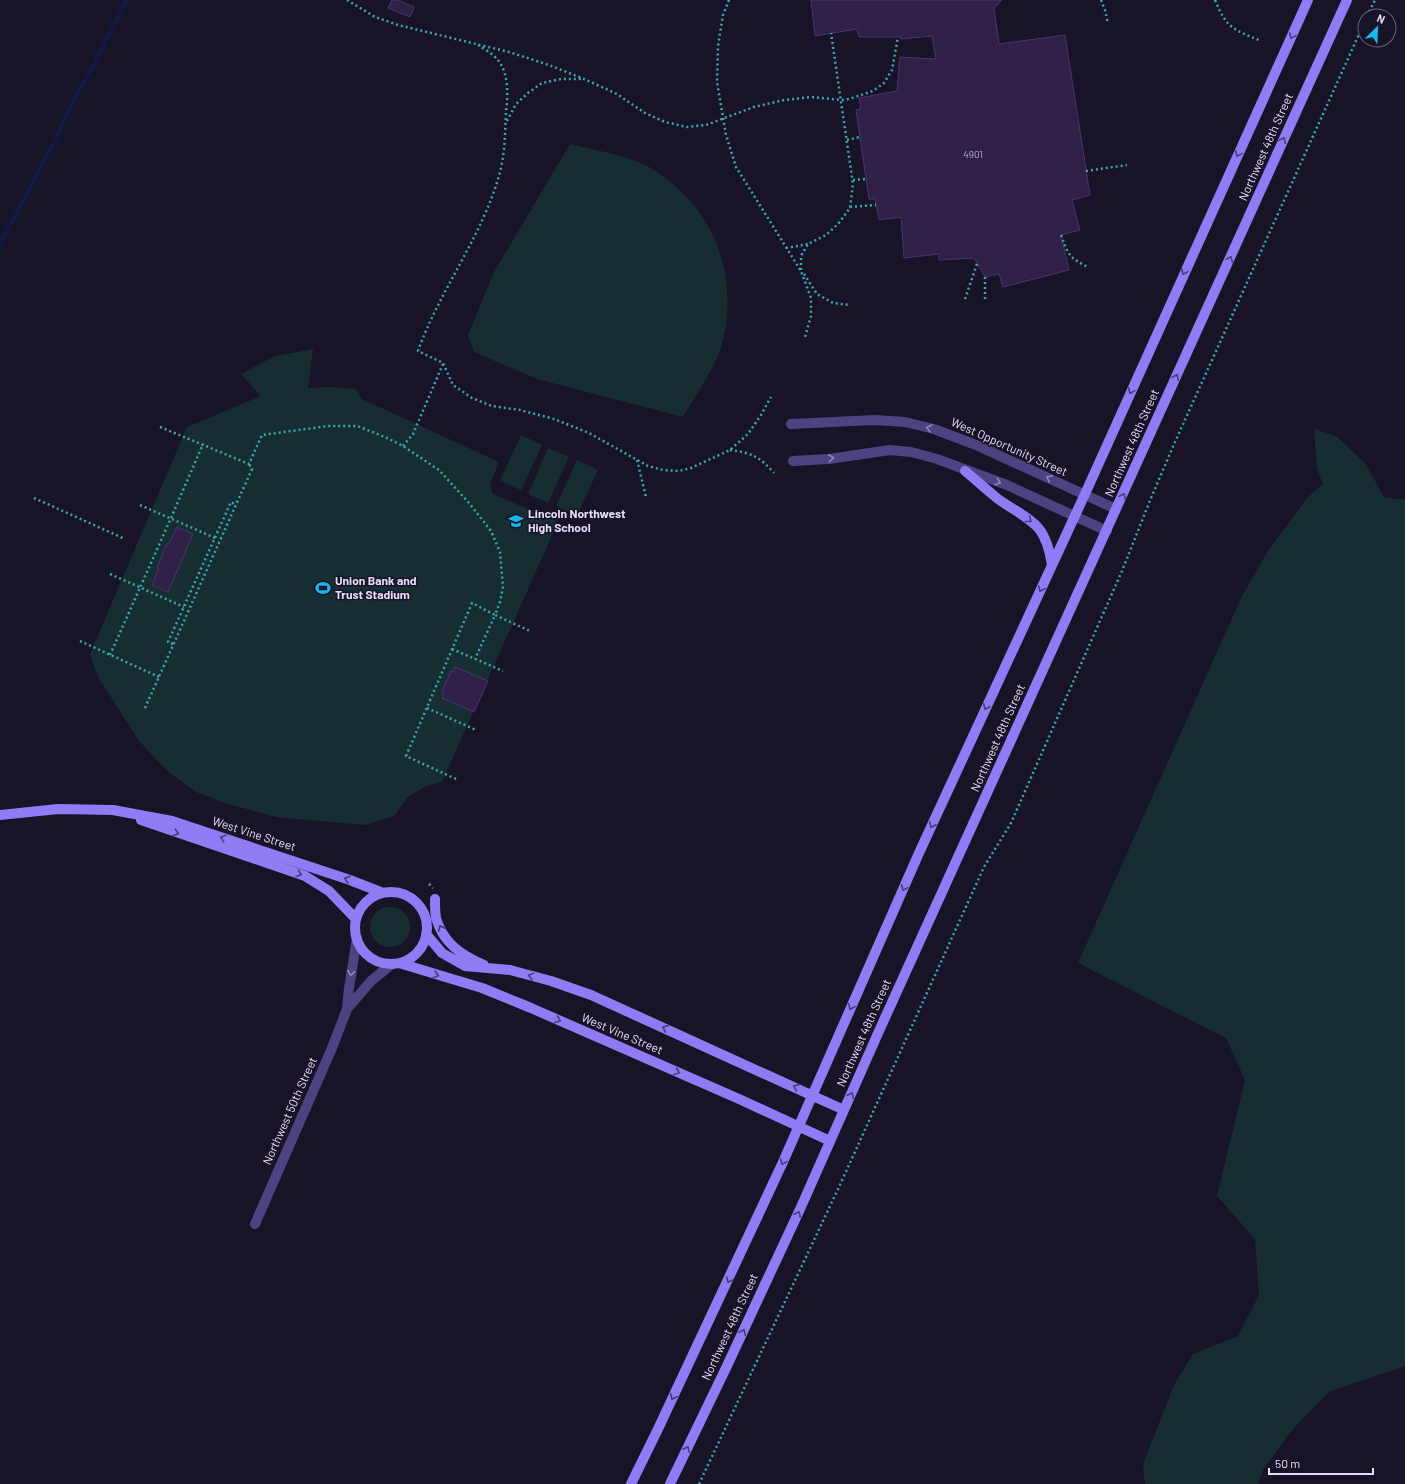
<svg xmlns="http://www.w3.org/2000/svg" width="1405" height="1484" font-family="Barlow,sans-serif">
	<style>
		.green { fill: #162e32 }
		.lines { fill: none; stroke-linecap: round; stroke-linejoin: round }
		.stream { stroke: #0f1b44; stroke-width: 4 }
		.building { fill: #2e2047; stroke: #493471 }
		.path { stroke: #3ba7b2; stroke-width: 2.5; stroke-dasharray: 2 3; stroke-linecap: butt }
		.street { stroke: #4e4283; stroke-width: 10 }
		.secondary { stroke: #907bf4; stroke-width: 10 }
		.oneway { stroke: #493d7a }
		.oneway2 { stroke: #9287b9 }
		.labels { text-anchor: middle; stroke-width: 3; stroke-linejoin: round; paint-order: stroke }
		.number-label { font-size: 10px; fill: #b7adcf }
		.street-label { font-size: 12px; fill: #e5dcfc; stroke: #191328 }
		.poi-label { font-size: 12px; font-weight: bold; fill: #e5dcfc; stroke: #191328; text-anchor: start }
	</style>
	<rect width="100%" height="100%" fill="#191328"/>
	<path class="green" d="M 570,144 C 595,150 621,154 645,165 C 656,170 666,179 675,186 C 722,226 738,289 721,348 C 713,371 695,396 683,417 L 537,379 L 474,352 L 468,335 L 494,272 Z
		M 313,349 L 308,388 L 332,387 L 356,389 L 362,399 L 499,462 L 490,484 L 493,494 L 558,522 L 442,782 L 427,786 L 409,796 L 394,816 L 365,825 L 276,817 L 225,803 L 196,792 L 167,771 L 139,741 L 98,677 L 90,654 L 187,427 L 261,396 L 241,374 L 275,356 Z
		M 1314,429 L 1336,436 L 1365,463 L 1384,497 L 1404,500 L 1405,499 L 1405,1366 L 1330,1391 L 1292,1430 L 1263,1470 L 1258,1484 L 1145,1484 L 1143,1464 L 1174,1385 L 1193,1354 L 1238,1336 L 1259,1295 L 1255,1239 L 1217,1196 L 1245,1080 L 1226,1038 L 1078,963 L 1242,596 L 1268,551 L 1307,498 L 1323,484 L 1317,469 Z
		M 521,435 L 542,445 L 521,490 L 500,481 Z
		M 548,448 L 569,457 L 548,503 L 528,494 Z
		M 577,460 L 598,470 L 577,516 L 556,506 Z
		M370 927a20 20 0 1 1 40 0a20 20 0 1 1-40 0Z"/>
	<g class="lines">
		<path class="stream" d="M 0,245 L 56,138 L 76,95 L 91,70 L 127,0"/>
	</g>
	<path class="building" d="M 392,0 L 398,0 L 414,7 L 410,17 L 388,8 Z
		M 811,0 L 1002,0 L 994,8 L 999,44 L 1065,35 L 1090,195 L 1072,200 L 1080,230 L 1061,235 L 1069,270 L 1003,287 L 999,274 L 985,277 L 974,258 L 939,260 L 939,254 L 904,258 L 901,217 L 879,220 L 875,199 L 869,199 L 856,110 L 861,109 L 859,98 L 897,91 L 900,57 L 936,59 L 932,36 L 901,39 L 901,37 L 859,37 L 857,29 L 815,36 Z
		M 177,527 L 193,534 L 168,592 L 152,585 L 159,569 L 157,568 L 167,543 L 169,544 Z
		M 455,667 L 488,681 L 474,712 L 442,698 L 444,693 L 442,692 L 451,671 L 453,672 Z"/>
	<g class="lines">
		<path class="path" d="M 347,0 L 375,17 L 398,25 L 509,52 L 549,65 L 584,79 L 617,94 L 645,113 L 665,122 L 687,127 L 706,125 L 754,107 L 784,100 L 812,97 L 841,100 L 849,99 L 873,91 L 884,83 L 892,70 L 898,37
			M 729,0 L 723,15 L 718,46 L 717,82 L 726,135 L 736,167 L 801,271 L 811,298 L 811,316 L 805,337
			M 1101,0 L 1105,10 L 1108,24
			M 1215,0 C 1227,29 1233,29 1261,41
			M 1367,16 L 1375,0
			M 478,45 C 484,49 493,54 498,60 C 509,74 508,95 506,112 C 505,132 505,153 500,172 C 483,236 440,289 418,351 L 443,363 L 453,385 L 472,398 L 492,406 L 520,410 L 554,419 L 589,433 L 648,466 L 663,470 L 679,471 L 691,468 L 730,450 L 748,434 L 761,415 L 771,397
			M 507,121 L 516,104 L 528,93 L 542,83 L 561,79 L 582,79
			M 847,140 L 860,137
			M 1086,171 L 1127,165
			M 853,180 L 866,179
			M 850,207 L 876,205
			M 1061,235 C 1068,254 1069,258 1088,267
			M 786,248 L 808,244
			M 801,270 L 801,256 L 808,244 L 826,235 L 838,224 L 850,208 L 853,184 L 831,33
			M 804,274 L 817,294 L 833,303 L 850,305
			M 985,277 L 985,302
			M 965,299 L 977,264
			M 160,427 L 249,464 L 262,435 L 328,426 L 357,426 L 385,437 L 403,446 L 439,470 L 469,503 L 491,531 L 500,552 L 503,587 L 500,602 L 495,615 L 530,631
			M 403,446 L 413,434 L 443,364
			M 730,450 C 752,453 760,457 774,473
			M 637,460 L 646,497
			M 34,498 L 125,539
			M 140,505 L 215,538
			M 110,574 L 184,607
			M 80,641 L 159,677
			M 173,644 L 168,642 L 231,502 L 236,505
			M 452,649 L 503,671
			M 110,655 L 171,518 L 203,444
			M 145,708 L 252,469 L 249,464
			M 427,708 L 476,730
			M 456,779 L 406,756 L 472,603 L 495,615 L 475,659
			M 429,884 L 433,888
			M 699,1484 L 839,1187 L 984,867 L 1011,823 L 1122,571 L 1151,498 L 1175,442 L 1365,21"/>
		<path class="street" d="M 791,424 L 875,420 L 905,422 L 934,429 L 976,445 L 1116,509
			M 793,461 L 829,459 L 890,450 L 911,452 L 937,459 L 1007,485 L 1107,531
			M 347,1009 L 371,981 L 392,964
			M 255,1224 L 332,1048 L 347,1009 L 349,988 L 357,938"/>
		<path class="secondary" d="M 965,471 C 976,480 987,490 998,499 C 1031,522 1045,521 1052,565
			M 0,815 L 58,809 L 113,810 L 172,821 L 350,880 L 383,893
			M 141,820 L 305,876 L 329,891 L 356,919
			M355 928a36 36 0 1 1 72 0a36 36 0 1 1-72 0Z
			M 435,899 C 435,905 435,912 436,918 C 443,943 461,955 484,965
			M 426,934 L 442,953 L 465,966 L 510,970 L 551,981 L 591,995 L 844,1110
			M 399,963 L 482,988 L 531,1008 L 739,1099 L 830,1141
			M 631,1484 L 658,1429 L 783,1162 L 919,853 L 1085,494 L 1308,0
			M 670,1484 L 726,1368 L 801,1207 L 879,1031 L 1347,0"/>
	</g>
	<defs><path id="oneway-chevron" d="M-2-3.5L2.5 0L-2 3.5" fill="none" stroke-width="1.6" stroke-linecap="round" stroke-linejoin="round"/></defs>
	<g class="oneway">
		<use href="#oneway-chevron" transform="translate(1292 36) rotate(114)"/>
		<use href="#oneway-chevron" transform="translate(1283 140) rotate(-66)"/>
		<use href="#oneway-chevron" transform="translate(1238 154) rotate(114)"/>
		<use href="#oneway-chevron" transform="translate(1230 259) rotate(-66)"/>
		<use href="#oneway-chevron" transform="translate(1184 272) rotate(114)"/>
		<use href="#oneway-chevron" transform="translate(1176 377) rotate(-66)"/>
		<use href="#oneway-chevron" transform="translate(1131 391) rotate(114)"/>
		<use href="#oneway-chevron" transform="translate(1123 496) rotate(-66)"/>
		<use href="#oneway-chevron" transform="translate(1029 520) rotate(38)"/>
		<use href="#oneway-chevron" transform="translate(1041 589) rotate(115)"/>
		<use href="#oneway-chevron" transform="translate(986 707) rotate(115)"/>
		<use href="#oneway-chevron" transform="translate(932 825) rotate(115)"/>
		<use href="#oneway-chevron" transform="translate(176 833) rotate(18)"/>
		<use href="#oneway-chevron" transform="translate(223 838) rotate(-161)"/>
		<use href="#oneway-chevron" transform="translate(299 874) rotate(20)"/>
		<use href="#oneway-chevron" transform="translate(347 879) rotate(-161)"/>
		<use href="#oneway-chevron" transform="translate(904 888) rotate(114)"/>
		<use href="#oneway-chevron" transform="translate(441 928) rotate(-115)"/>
		<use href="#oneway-chevron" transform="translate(436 975) rotate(16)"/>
		<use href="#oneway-chevron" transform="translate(531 976) rotate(-165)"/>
		<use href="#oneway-chevron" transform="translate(851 1007) rotate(114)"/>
		<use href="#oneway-chevron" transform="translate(558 1020) rotate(23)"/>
		<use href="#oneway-chevron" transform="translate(665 1028) rotate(-156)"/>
		<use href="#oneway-chevron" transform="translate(677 1072) rotate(23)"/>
		<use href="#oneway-chevron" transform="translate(796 1087) rotate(-156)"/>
		<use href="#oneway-chevron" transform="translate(851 1095) rotate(-67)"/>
		<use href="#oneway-chevron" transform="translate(783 1162) rotate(114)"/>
		<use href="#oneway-chevron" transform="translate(798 1214) rotate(-65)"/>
		<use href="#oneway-chevron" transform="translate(729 1280) rotate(115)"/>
		<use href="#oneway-chevron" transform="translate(743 1332) rotate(-65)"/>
		<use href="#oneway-chevron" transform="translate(673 1397) rotate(115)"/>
		<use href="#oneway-chevron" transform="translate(687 1449) rotate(-64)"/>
	</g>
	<g class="oneway2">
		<use href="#oneway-chevron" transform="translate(929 428) rotate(-166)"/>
		<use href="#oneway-chevron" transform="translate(831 458) rotate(-7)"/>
		<use href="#oneway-chevron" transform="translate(1049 478) rotate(-155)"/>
		<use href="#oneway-chevron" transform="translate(998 482) rotate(19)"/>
		<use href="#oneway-chevron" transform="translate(351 973) rotate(99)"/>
	</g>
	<defs>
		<g id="school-bare" transform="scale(1.2)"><path d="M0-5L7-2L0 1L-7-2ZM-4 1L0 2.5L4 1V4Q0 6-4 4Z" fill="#19b7ec" stroke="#191328" stroke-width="2.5" paint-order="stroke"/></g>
		<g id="stadium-bare" transform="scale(1.2)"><path d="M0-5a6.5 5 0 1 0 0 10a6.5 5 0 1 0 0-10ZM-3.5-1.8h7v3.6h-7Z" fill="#19b7ec" stroke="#191328" stroke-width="2.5" paint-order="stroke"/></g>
	</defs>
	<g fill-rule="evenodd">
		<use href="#school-bare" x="516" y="521"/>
		<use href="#stadium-bare" x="323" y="588"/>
	</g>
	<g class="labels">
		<g class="number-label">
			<text x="973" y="158">4901</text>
		</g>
		<g class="street-label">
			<text transform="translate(1266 147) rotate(-66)" y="4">Northwest 48th Street</text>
			<text transform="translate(1132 443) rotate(-66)" y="4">Northwest 48th Street</text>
			<text transform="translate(1009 447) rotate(24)" y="4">West Opportunity Street</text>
			<text transform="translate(998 738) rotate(-66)" y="4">Northwest 48th Street</text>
			<text transform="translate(254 834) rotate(18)" y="4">West Vine Street</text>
			<text transform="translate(864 1033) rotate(-66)" y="4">Northwest 48th Street</text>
			<text transform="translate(622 1034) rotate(23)" y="4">West Vine Street</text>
			<text transform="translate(290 1111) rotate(-66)" y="4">Northwest 50th Street</text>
			<text transform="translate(730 1327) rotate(-65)" y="4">Northwest 48th Street</text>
		</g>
		<g class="poi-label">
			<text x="528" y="518">Lincoln Northwest<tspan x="528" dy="14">High School</tspan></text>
			<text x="335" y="585">Union Bank and<tspan x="335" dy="14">Trust Stadium</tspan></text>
		</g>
	</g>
	<g transform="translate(1377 28) rotate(24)"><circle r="19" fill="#191328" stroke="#6b637d"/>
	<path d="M0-3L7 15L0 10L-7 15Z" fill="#19b7ec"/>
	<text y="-6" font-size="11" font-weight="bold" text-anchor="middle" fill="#e5dcfc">N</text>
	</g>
	<path d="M1269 1468v6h104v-6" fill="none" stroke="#e5dcfc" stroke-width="2"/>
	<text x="1275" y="1468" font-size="12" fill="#e5dcfc" stroke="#191328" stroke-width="3" paint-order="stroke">50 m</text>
</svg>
